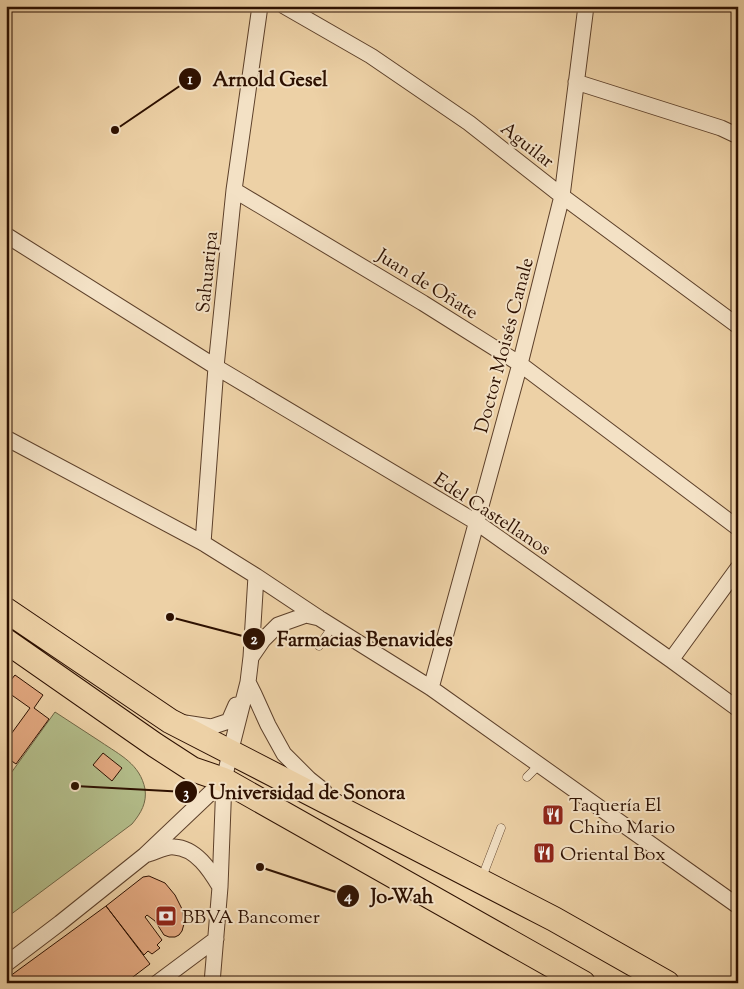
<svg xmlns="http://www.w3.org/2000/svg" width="744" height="989" font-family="'Sorts Mill Goudy',serif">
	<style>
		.green { fill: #b3bd8a; stroke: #706645 }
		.building { fill: #e3a981; stroke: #2d1000 }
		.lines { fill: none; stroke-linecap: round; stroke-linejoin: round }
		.service-casing { stroke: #5d402a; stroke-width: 9 }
		.minor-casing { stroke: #5d402a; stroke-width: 17 }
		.primary-casing { stroke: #2d1000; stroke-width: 26 }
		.service { stroke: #f3e1c5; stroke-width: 8 }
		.minor { stroke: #f3e1c5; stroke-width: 15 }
		.primary { stroke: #edd1a6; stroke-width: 24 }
		.labels { text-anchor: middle; stroke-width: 4; stroke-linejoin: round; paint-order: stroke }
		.street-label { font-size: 19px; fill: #2d1000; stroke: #f3e1c5 }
		.poi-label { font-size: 19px; fill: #2d1000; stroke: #f3e1c5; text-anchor: start }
		.leader { fill: none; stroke: #2d1000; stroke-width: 2 }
		.callout-dot { fill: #2d1000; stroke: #f3e1c5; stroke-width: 2 }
		.mark-label { font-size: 15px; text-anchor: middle; font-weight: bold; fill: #fff }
		.callout-label { font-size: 20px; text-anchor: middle; font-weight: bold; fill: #2d1000; stroke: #f3e1c5; stroke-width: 4; stroke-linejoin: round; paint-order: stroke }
	</style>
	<rect width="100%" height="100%" fill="#edd1a6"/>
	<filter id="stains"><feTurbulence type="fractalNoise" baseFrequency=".004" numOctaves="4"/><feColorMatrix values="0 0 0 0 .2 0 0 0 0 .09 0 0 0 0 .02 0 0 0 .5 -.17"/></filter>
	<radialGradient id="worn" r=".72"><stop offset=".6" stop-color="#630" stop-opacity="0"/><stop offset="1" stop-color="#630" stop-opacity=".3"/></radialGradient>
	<path class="green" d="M 55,712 C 70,722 86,732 101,742 C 120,755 140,764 145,789 C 147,803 141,813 132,824 L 6,918 L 6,780 Z"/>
	<path class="building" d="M 15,675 L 43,695 L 34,708 L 49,719 L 16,764 L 6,757 L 6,741 L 30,708 L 6,691 L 6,686 Z
		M 103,753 L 122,768 L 112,781 L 93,765 Z
		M 149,876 L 165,883 L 175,895 L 182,909 L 184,924 L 182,931 L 179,935 L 175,937 L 169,937 L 164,935 L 155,921 L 147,915 L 145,917 L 162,940 L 157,945 L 160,948 L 152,954 L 148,951 L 144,955 L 106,906 L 143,877 Z
		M 106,906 L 150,964 L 125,983 L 6,983 L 6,979 Z"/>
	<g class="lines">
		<g class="service-casing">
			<path id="service" d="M 319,646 L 333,626
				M 527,777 L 539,765
				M 481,880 L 501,828"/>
		</g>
		<g class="minor-casing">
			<path id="minor" d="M 284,6 L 371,56 L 469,123 L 562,196 L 738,326
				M 576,82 L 721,128 L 738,136
				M 234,190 L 423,303 L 520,364 L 738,528
				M 6,235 L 216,367 L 476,522 L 671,660 L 738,709
				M 6,438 L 203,543 L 256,576 L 319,618 L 431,688 L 738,906
				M 203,543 L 216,367 L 234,190 L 260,6
				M 252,656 L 263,640 L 278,625 L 306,615 L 319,618
				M 671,660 L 738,568
				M 248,682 L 254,694 L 268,725 L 284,754 L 309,779 L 324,791
				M 431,688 L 520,364 L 562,196 L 586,6
				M 185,723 L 211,727 L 229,721 L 236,705
				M 148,854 C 155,852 168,846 174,847 C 196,848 210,870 220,887
				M 6,964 L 60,923 L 145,855 L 224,780
				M 157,983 L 216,939
				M 212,983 L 220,887 L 224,780 L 230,753 L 248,682 L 251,657 L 256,576"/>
		</g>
		<g class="primary-casing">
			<path id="primary" d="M 6,610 L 170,721 L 554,919 L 667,983
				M 6,641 L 155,745 L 192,769 L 224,780 L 583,983"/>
		</g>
		<use href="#service" class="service"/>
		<use href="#minor" class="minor"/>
		<use href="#primary" class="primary"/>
	</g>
	<defs>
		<g id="restaurant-square" transform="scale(1.125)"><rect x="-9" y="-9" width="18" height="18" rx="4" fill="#8f2418" stroke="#f3e1c5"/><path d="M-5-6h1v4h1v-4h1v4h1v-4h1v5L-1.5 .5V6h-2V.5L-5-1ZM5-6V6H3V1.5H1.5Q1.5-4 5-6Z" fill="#fff"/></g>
		<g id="bank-square" transform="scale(1.125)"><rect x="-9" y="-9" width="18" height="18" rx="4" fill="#8f2418" stroke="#f3e1c5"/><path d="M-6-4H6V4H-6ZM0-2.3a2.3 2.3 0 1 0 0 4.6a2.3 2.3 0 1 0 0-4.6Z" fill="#fff"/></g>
	</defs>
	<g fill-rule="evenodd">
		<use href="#restaurant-square" x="553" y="815"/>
		<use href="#restaurant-square" x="544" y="853"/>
		<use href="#bank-square" x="166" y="916"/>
	</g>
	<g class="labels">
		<g class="street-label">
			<text transform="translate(528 144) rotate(38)" y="7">Aguilar</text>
			<text transform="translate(206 272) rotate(-84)" y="7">Sahuaripa</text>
			<text transform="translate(428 283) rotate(32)" y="7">Juan de Oñate</text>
			<text transform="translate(503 345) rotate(-75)" y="7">Doctor Moisés Canale</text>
			<text transform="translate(493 513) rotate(33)" y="7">Edel Castellanos</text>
		</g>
		<g class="poi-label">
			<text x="569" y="811">Taquería El<tspan x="569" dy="22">Chino Mario</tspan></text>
			<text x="560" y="860">Oriental Box</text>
			<text x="182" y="923">BBVA Bancomer</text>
		</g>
	</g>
	<path class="leader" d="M115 130L190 79M170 617L254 639M75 786L186 792M260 867L348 896"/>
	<g class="callout-dot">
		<circle cx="115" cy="130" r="5"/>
		<circle cx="170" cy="617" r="5"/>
		<circle cx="75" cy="786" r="5"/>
		<circle cx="260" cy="867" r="5"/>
		<circle cx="190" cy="79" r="12"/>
		<circle cx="254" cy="639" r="12"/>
		<circle cx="186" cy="792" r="12"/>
		<circle cx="348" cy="896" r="12"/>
	</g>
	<g class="mark-label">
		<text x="190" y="84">1</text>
		<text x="254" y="644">2</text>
		<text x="186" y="798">3</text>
		<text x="348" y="901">4</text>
	</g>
	<g class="callout-label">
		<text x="270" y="86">Arnold Gesel</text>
		<text x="365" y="646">Farmacias Benavides</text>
		<text x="307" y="799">Universidad de Sonora</text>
		<text x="402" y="903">Jo-Wah</text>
	</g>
	<rect width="744" height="989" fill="none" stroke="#edd1a6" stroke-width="25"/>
	<rect x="8" y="8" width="729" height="974" fill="none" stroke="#2d1000" stroke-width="2.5"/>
	<rect x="12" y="12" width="719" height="964" fill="none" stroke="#2d1000"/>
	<rect width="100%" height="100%" filter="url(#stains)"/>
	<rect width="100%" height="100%" fill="url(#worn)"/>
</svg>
